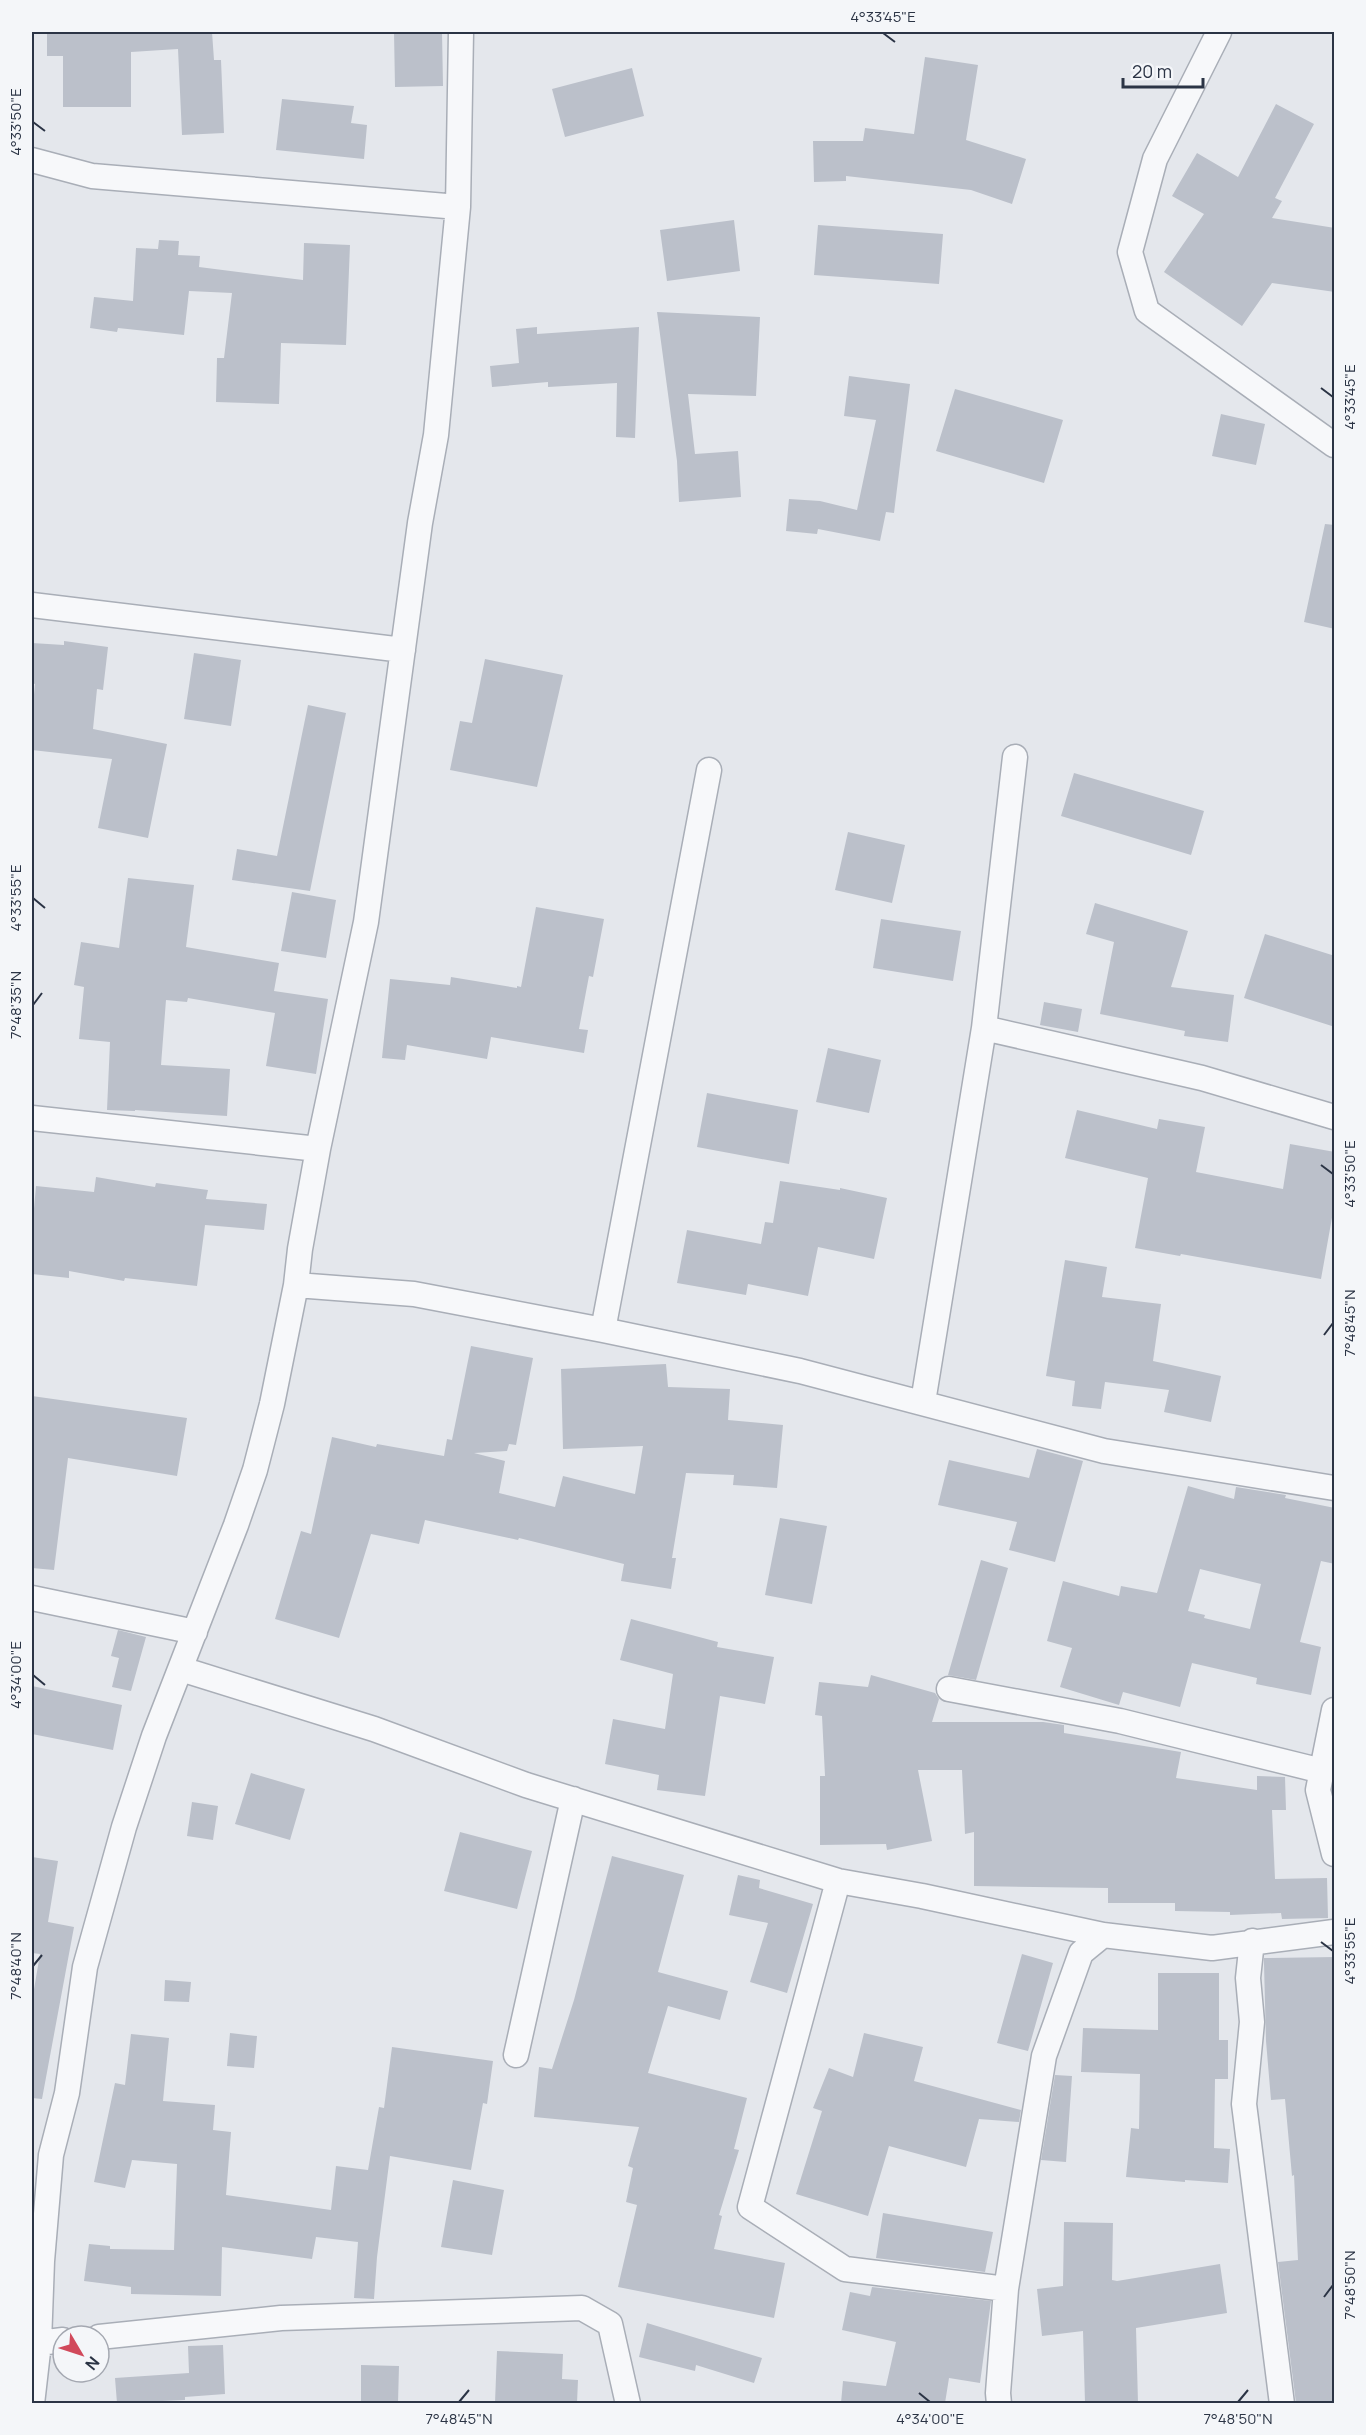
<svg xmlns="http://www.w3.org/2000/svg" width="1366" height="2435" font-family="Manrope,sans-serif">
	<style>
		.building { fill: #bbc0ca; fill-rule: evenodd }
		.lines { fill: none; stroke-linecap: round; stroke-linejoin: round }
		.street-casing { stroke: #a9aeb7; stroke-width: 27 }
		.street { stroke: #f7f8fa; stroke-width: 24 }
		.ticks { fill: none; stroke: #2b3445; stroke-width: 2 }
		.neatline { fill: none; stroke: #2b3445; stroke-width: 2 }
		.ticks-label { font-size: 15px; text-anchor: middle; fill: #2b3445 }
	</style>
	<rect width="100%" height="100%" fill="#e4e7ec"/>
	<path class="building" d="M 47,32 L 212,32 L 214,60 L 221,60 L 224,133 L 182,135 L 178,49 L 131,52 L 131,107 L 63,107 L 63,56 L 47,56 Z
		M 394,32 L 442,32 L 443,86 L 395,87 Z
		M 925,57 L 978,65 L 966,140 L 1026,159 L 1012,204 L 971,190 L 846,176 L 846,181 L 814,182 L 813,141 L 863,141 L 865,128 L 914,134 Z
		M 632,68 L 644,116 L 565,137 L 552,89 Z
		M 282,99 L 354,106 L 351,123 L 367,125 L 364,159 L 276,150 Z
		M 1276,104 L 1314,124 L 1275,198 L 1282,201 L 1272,218 L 1335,228 L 1335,292 L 1272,283 L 1242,326 L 1164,272 L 1204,214 L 1172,196 L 1197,153 L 1238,177 Z
		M 734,220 L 740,271 L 667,281 L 660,230 Z
		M 818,225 L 943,234 L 939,284 L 814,275 Z
		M 159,240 L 179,241 L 178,255 L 200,256 L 199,267 L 303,280 L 304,243 L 350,245 L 346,345 L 281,343 L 279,404 L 216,402 L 217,358 L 224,358 L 232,293 L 189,291 L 184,335 L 118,328 L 117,332 L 90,328 L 94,297 L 133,301 L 136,248 L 158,249 Z
		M 657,312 L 760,317 L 756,396 L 688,394 L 695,454 L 738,451 L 741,497 L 679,502 L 677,461 Z
		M 537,327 L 537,334 L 639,327 L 635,438 L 616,437 L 617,383 L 548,387 L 548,382 L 492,387 L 490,366 L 519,363 L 516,329 Z
		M 849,376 L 910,384 L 894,513 L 886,512 L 880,541 L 818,529 L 817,534 L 786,531 L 789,499 L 820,501 L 857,510 L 876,420 L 844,416 Z
		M 955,389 L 1063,420 L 1044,483 L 936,451 Z
		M 1221,414 L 1265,424 L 1256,465 L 1212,456 Z
		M 1325,524 L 1335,525 L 1335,629 L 1304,622 Z
		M 64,641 L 108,647 L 103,690 L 97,689 L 93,729 L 167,744 L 148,838 L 98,828 L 112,759 L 32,750 L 32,716 L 35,684 L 32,683 L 32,643 L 64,645 Z
		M 194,653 L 241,660 L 231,726 L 184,719 Z
		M 485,659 L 563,675 L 537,787 L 450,770 L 460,721 L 472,723 Z
		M 308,705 L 346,713 L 310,891 L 232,880 L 237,849 L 277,856 Z
		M 1074,773 L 1204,811 L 1191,855 L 1061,816 Z
		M 848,832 L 905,845 L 892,903 L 835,890 Z
		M 128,878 L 194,885 L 186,947 L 279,963 L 274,991 L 328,999 L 316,1074 L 266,1066 L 275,1013 L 188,998 L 187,1002 L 166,1000 L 161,1065 L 230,1069 L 227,1116 L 135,1110 L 135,1111 L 107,1110 L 110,1042 L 79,1039 L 84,987 L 74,985 L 81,942 L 119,948 Z
		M 292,892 L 336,900 L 326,958 L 281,951 Z
		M 1095,903 L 1188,931 L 1171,987 L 1234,995 L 1228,1042 L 1184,1036 L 1185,1031 L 1100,1014 L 1114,942 L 1086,934 Z
		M 536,907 L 604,919 L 593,977 L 589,976 L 579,1029 L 588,1030 L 584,1053 L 491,1037 L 487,1059 L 407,1045 L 405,1060 L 382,1058 L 390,979 L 450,985 L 451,977 L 517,988 L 517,986 L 521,987 Z
		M 881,919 L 961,931 L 953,981 L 873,968 Z
		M 1265,934 L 1335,956 L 1335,1027 L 1244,998 Z
		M 1044,1002 L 1082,1009 L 1078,1032 L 1040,1025 Z
		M 828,1048 L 881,1060 L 869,1113 L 816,1102 Z
		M 707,1093 L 798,1110 L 789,1164 L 697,1147 Z
		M 1077,1110 L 1157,1129 L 1159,1119 L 1205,1127 L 1196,1172 L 1283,1189 L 1290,1144 L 1335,1152 L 1335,1201 L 1321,1279 L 1181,1254 L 1180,1256 L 1135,1248 L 1148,1178 L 1065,1158 Z
		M 96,1177 L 155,1187 L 156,1183 L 208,1190 L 206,1199 L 267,1204 L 264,1230 L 205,1225 L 197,1286 L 125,1278 L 124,1281 L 69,1271 L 69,1278 L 32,1274 L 32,1231 L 36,1186 L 94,1192 Z
		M 780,1181 L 840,1190 L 840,1188 L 887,1198 L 874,1259 L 818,1247 L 808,1296 L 748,1284 L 746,1295 L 677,1283 L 687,1230 L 761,1244 L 765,1222 L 773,1223 Z
		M 1065,1260 L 1107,1267 L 1102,1297 L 1161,1304 L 1153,1361 L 1221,1376 L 1211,1422 L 1164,1412 L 1169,1390 L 1105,1382 L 1101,1409 L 1072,1406 L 1075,1381 L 1046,1376 Z
		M 471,1346 L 533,1358 L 516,1445 L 509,1444 L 507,1451 L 474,1453 L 505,1461 L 499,1493 L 555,1507 L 563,1476 L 635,1494 L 643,1446 L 563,1449 L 561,1369 L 666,1364 L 668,1387 L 730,1389 L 728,1420 L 783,1425 L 777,1488 L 733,1485 L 734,1475 L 686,1473 L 672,1558 L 676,1558 L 671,1589 L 621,1581 L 624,1564 L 519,1538 L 518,1540 L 425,1520 L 419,1544 L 371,1534 L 339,1638 L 275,1619 L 301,1531 L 311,1534 L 332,1437 L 376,1447 L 377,1444 L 444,1456 L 447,1439 L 452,1440 Z
		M 32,1396 L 187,1418 L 177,1476 L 68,1458 L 54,1570 L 32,1568 Z
		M 1037,1449 L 1083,1461 L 1055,1562 L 1009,1550 L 1017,1522 L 938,1505 L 949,1460 L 1029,1478 Z
		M 1188,1486 L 1234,1499 L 1236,1487 L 1286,1495 L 1285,1498 L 1335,1508 L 1335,1564 L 1321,1561 L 1300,1642 L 1321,1647 L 1311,1695 L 1256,1684 L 1257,1678 L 1192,1663 L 1180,1707 L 1123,1692 L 1119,1705 L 1060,1687 L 1072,1648 L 1047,1641 L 1063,1581 L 1119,1596 L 1121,1586 L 1157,1593 ZM 1200,1569 L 1261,1584 L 1250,1629 L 1204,1618 L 1205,1615 L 1188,1611 Z
		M 780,1518 L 827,1526 L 812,1604 L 765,1595 Z
		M 981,1560 L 1008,1568 L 976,1680 L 948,1675 Z
		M 631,1619 L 718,1642 L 717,1647 L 774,1657 L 765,1704 L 720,1696 L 705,1796 L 657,1790 L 659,1775 L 605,1764 L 613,1719 L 665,1729 L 673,1674 L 620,1660 Z
		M 118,1630 L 146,1637 L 131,1691 L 112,1687 L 119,1658 L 111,1656 Z
		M 871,1675 L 935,1693 L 939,1699 L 932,1722 L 1043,1722 L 1064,1725 L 1064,1733 L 1181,1752 L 1176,1778 L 1257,1790 L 1257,1776 L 1285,1777 L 1286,1810 L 1272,1810 L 1275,1879 L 1327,1878 L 1328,1918 L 1282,1919 L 1281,1913 L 1230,1915 L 1230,1912 L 1175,1911 L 1175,1903 L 1108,1903 L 1108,1888 L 974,1886 L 974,1832 L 965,1834 L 962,1770 L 918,1770 L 932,1841 L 887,1850 L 886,1844 L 820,1845 L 820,1776 L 825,1776 L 822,1716 L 815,1715 L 819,1682 L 868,1687 Z
		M 32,1686 L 122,1705 L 113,1750 L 32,1734 Z
		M 251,1773 L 305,1789 L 290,1840 L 235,1824 Z
		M 192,1802 L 218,1806 L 213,1840 L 187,1836 Z
		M 460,1832 L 532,1851 L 517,1909 L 444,1891 Z
		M 612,1856 L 684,1875 L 658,1972 L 728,1991 L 720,2020 L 668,2006 L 648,2073 L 747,2098 L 734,2149 L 739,2150 L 719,2215 L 722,2216 L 714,2249 L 785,2263 L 774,2318 L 618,2287 L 637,2205 L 626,2202 L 633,2168 L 628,2166 L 639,2127 L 534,2117 L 539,2067 L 552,2069 L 574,2000 Z
		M 32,1857 L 58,1861 L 48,1922 L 74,1927 L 42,2099 L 32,2098 L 32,2001 L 40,1954 L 32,1953 Z
		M 738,1875 L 760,1880 L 759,1888 L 813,1904 L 787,1993 L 750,1982 L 768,1923 L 729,1915 Z
		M 1022,1954 L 1053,1963 L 1028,2051 L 997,2043 Z
		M 1335,1957 L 1335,2403 L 1296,2403 L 1278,2262 L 1298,2260 L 1294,2175 L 1292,2176 L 1285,2099 L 1271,2100 L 1266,2041 L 1264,1964 L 1264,1958 Z
		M 1158,1973 L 1219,1973 L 1219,2040 L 1228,2040 L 1228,2079 L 1215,2079 L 1214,2148 L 1230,2149 L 1228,2183 L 1185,2180 L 1185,2182 L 1126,2177 L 1131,2128 L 1139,2129 L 1140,2074 L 1081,2072 L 1083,2028 L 1158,2030 Z
		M 165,1980 L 191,1982 L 189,2002 L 164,2001 Z
		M 230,2033 L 257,2036 L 254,2068 L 227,2066 Z
		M 864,2033 L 923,2047 L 914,2081 L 1021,2110 L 1019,2122 L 979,2119 L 966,2167 L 889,2146 L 868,2216 L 796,2194 L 822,2111 L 813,2108 L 829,2068 L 853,2077 Z
		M 131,2034 L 169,2038 L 163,2101 L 215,2105 L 213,2130 L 231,2132 L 226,2195 L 331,2210 L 336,2166 L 368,2170 L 379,2107 L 384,2108 L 392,2047 L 493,2061 L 487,2104 L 483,2103 L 471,2170 L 390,2156 L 377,2257 L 374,2299 L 354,2298 L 358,2242 L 316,2237 L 312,2259 L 222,2247 L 221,2296 L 131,2294 L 131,2287 L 84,2281 L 89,2244 L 110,2246 L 110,2249 L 174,2250 L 177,2164 L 132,2160 L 125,2188 L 94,2182 L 115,2083 L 125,2085 Z
		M 1055,2075 L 1072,2076 L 1066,2162 L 1041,2160 Z
		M 453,2180 L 504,2190 L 492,2255 L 441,2247 Z
		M 883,2213 L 993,2232 L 985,2272 L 876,2258 Z
		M 1064,2222 L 1113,2223 L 1112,2280 L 1117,2281 L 1220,2264 L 1227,2313 L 1136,2328 L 1138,2403 L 1085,2403 L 1083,2331 L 1042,2336 L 1037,2289 L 1063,2286 Z
		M 872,2287 L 991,2301 L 980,2383 L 949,2378 L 945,2403 L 841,2403 L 843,2381 L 886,2386 L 896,2342 L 842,2330 L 850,2292 L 870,2296 Z
		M 647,2323 L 762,2358 L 754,2383 L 696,2365 L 695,2371 L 639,2357 Z
		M 223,2345 L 225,2394 L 185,2397 L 185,2400 L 117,2403 L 115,2378 L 189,2373 L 188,2346 Z
		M 497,2351 L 563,2354 L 562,2379 L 578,2380 L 577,2403 L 495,2403 Z
		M 361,2365 L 399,2366 L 398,2403 L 361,2403 Z"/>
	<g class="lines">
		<g class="street-casing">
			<path id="street" d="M 1219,32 L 1155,159 L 1130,252 L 1147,311 L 1334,445
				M 32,160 L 92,176 L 458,207
				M 32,605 L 403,650
				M 984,1028 L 1015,757
				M 32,1118 L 318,1149
				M 296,1285 L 414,1294 L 603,1330 L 800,1371 L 1104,1451 L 1334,1488
				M 603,1330 L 709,770
				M 923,1402 L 984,1028 L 1202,1078 L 1334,1117
				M 32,1598 L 195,1632
				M 181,1669 L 374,1729 L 526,1785 L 838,1881 L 922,1896 L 1103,1935
				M 949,1689 L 1120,1721 L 1322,1771
				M 1334,1710 L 1318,1790 L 1334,1854
				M 838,1881 L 750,2207 L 845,2269 L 1006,2289
				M 1252,1941 L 1248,1978 L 1252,2022 L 1244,2104 L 1282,2404
				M 516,2055 L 573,1799
				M 99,2337 L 281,2318 L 582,2308 L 610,2324 L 628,2404
				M 39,2343 L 63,2340
				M 32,2404 L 39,2343 L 42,2261 L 51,2155 L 67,2093 L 85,1967 L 124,1827 L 154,1736 L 236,1525 L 255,1470 L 272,1404 L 296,1285 L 300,1249 L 318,1149 L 366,922 L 420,523 L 436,435 L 458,207 L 461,32
				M 999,2404 L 998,2393 L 1006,2289 L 1044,2056 L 1081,1953 L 1103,1935 L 1212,1948 L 1334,1932"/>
		</g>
		<use href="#street" class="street"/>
	</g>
	<path class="ticks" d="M 883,33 L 895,42M 33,122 L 45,131M 1321,388 L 1333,397M 33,898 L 45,908M 33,1005 L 42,993M 1321,1165 L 1333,1174M 1324,1335 L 1333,1323M 33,1675 L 45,1685M 1321,1942 L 1333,1951M 33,1966 L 42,1955M 1324,2297 L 1333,2285M 919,2393 L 930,2402M 459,2402 L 469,2390M 1238,2402 L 1248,2390"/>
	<rect width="1366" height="2435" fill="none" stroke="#f4f6f9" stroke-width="66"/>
	<g transform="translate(81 2354) rotate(129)"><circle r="28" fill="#f4f6f9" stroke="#a4a8b1" stroke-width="1.5"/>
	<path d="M0-4.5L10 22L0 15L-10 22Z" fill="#d1495b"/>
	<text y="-9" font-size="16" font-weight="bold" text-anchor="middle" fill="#2b3445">N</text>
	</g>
	<path d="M1123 78v9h80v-9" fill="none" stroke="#2b3445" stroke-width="3"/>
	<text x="1132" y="78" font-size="18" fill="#2b3445" stroke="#f4f6f9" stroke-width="4.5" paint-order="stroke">20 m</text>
	<rect x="33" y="33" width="1300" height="2369" class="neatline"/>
	<g class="ticks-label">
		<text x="883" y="22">4°33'45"E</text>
		<text transform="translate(16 122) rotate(-90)" y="5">4°33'50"E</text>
		<text transform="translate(1350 397) rotate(-90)" y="5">4°33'45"E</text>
		<text transform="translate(16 898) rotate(-90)" y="5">4°33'55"E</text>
		<text transform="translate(16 1005) rotate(-90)" y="5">7°48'35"N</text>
		<text transform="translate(1350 1174) rotate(-90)" y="5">4°33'50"E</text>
		<text transform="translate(1350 1323) rotate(-90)" y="5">7°48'45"N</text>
		<text transform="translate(16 1675) rotate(-90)" y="5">4°34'00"E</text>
		<text transform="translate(1350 1951) rotate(-90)" y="5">4°33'55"E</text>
		<text transform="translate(16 1966) rotate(-90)" y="5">7°48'40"N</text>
		<text transform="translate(1350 2285) rotate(-90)" y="5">7°48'50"N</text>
		<text x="459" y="2424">7°48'45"N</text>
		<text x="930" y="2424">4°34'00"E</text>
		<text x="1238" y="2424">7°48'50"N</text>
	</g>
</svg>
